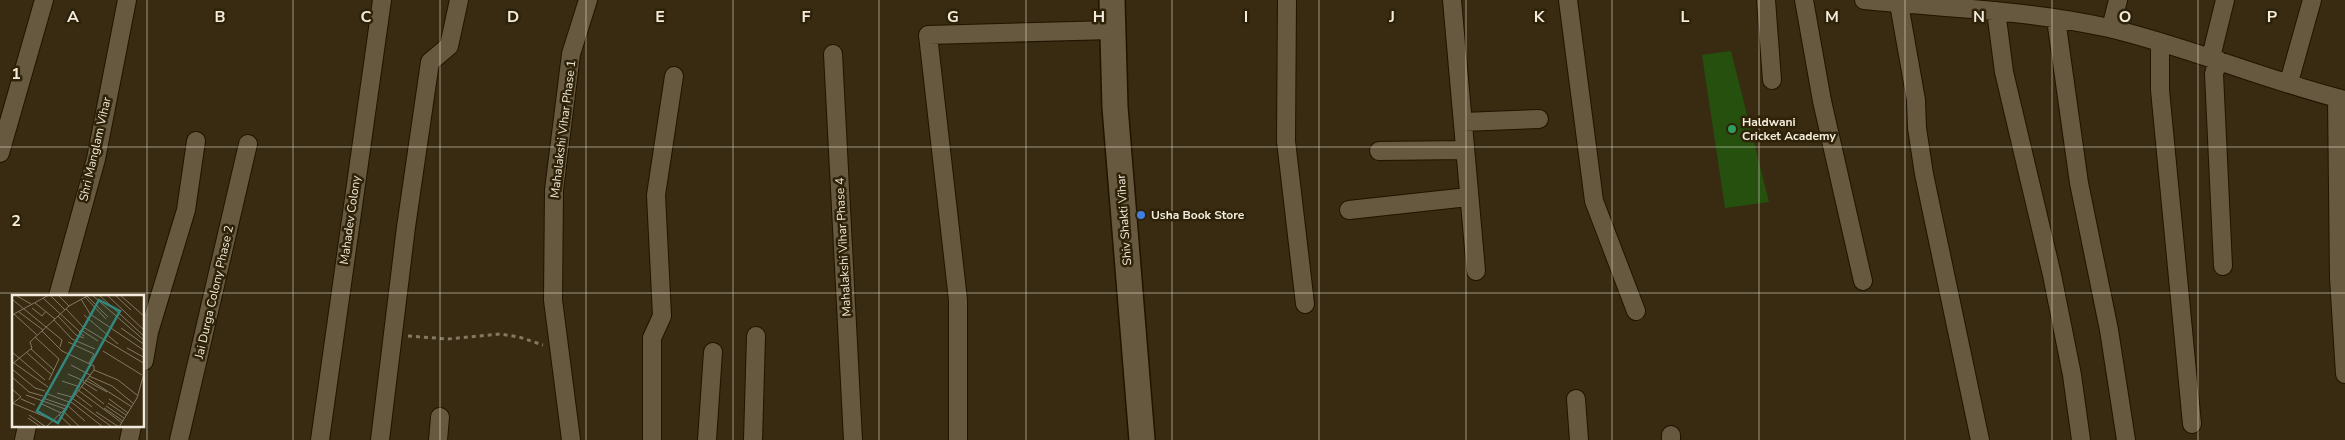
<svg xmlns="http://www.w3.org/2000/svg" width="2345" height="440" font-family="'Nunito Sans',sans-serif">
	<style>
		.green { fill: #25500e }
		.lines { fill: none; stroke-linecap: round; stroke-linejoin: round }
		.street-casing { stroke: #1f1400; stroke-width: 20 }
		.secondary-casing { stroke: #1f1400; stroke-width: 28 }
		.path { stroke: #837863; stroke-width: 3; stroke-dasharray: 4 4; stroke-linecap: butt }
		.street { stroke: #67593f; stroke-width: 18 }
		.secondary { stroke: #67593f; stroke-width: 25 }
		.grid { fill: none; stroke: #f3ebdc; stroke-width: 1; stroke-opacity: 0.55 }
		.leisure-dot { fill: #2e9e5b; stroke: #2e2208; stroke-width: 2 }
		.shop-dot { fill: #3f7fe0; stroke: #2e2208; stroke-width: 2 }
		.labels { text-anchor: middle; stroke-width: 5; stroke-linejoin: round; paint-order: stroke }
		.poi-label { font-size: 12px; font-weight: bold; fill: #f3ebdc; stroke: #2e2208; text-anchor: start }
		.street-label { font-size: 12px; fill: #f3ebdc; stroke: #2e2208 }
		.inset-road { fill: none; stroke: #837863; stroke-width: 1 }
		.view { fill: #31887e; fill-opacity: 0.15; stroke: #31887e; stroke-width: 2.5 }
		.inset-edge { fill: none; stroke: #f3ebdc; stroke-width: 2.5 }
		.grid-label { font-size: 16px; text-anchor: middle; font-weight: bold; fill: #f3ebdc; stroke: #2e2208; stroke-width: 5; stroke-linejoin: round; paint-order: stroke }
	</style>
	<rect width="100%" height="100%" fill="#382b12"/>
	<path class="green" d="M 1731,51 L 1769,202 L 1725,208 L 1702,55 Z"/>
	<g class="lines">
		<g class="street-casing">
			<path id="street" d="M 1287,0 L 1286,141 L 1305,304
				M 1452,0 L 1476,271
				M 1568,0 L 1594,201 L 1636,311
				M 1766,0 L 1772,80
				M 1804,0 L 1822,101 L 1863,281
				M 1864,0 C 1945,8 2028,10 2109,28 C 2189,47 2265,80 2345,100
				M 1899,4 L 1916,100 L 1917,128 L 1924,174 L 1980,440
				M 1996,11 L 2004,72 L 2052,275 L 2072,375 L 2081,440
				M 2056,19 L 2079,183 L 2109,330 L 2126,440
				M 2111,28 L 2118,0
				M 2160,42 L 2160,90 L 2192,424
				M 833,54 L 853,440
				M 2211,57 L 2225,0
				M 2218,60 L 2214,74 L 2223,266
				M 2289,82 L 2312,0
				M 2337,98 L 2339,278 L 2345,374
				M 1463,122 L 1539,119
				M 1379,151 L 1464,150
				M 0,153 L 44,0
				M 1349,210 L 1468,197
				M 58,296 L 96,159 L 127,0
				M 144,361 L 149,332 L 186,210 L 196,141
				M 1576,399 L 1579,440
				M 1671,435 L 1671,440
				M 24,440 L 27,426
				M 129,440 L 132,426
				M 179,440 L 248,144
				M 320,440 L 382,0
				M 380,440 L 406,227 L 430,62 L 449,46 L 459,0
				M 438,440 L 440,417
				M 571,440 L 553,300 L 554,190 L 571,54 L 588,0
				M 652,440 L 652,338 L 662,316 L 656,195 L 674,76
				M 707,440 L 713,352
				M 753,440 L 756,336
				M 958,440 L 958,300 L 928,35 L 1113,30"/>
		</g>
		<g class="secondary-casing">
			<path id="secondary" d="M 1112,0 L 1115,107 L 1142,440"/>
		</g>
		<path class="path" d="M 408,336 L 448,339 L 500,334 L 519,337 L 543,345"/>
		<use href="#street" class="street"/>
		<use href="#secondary" class="secondary"/>
	</g>
	<path class="grid" d="M 147,0 L 147,440M 293,0 L 293,440M 440,0 L 440,440M 586,0 L 586,440M 733,0 L 733,440M 879,0 L 879,440M 1026,0 L 1026,440M 1172,0 L 1172,440M 1319,0 L 1319,440M 1466,0 L 1466,440M 1612,0 L 1612,440M 1759,0 L 1759,440M 1905,0 L 1905,440M 2052,0 L 2052,440M 2198,0 L 2198,440M 0,147 L 2345,147M 0,293 L 2345,293"/>
	<circle class="leisure-dot" cx="1732" cy="129" r="5"/>
	<circle class="shop-dot" cx="1141" cy="215" r="5"/>
	<g class="labels">
		<g class="poi-label">
			<text x="1742" y="126">Haldwani<tspan x="1742" dy="14">Cricket Academy</tspan></text>
			<text x="1151" y="219">Usha Book Store</text>
		</g>
		<g class="street-label">
			<text transform="translate(563 129) rotate(-83)" y="4">Mahalakshi Vihar Phase 1</text>
			<text transform="translate(95 149) rotate(-77)" y="4">Shri Manglam Vihar</text>
			<text transform="translate(350 220) rotate(-82)" y="4">Mahadev Colony</text>
			<text transform="translate(1124 220) rotate(-94)" y="4">Shiv Shakti Vihar</text>
			<text transform="translate(843 247) rotate(-93)" y="4">Mahalakshi Vihar Phase 4</text>
			<text transform="translate(214 292) rotate(-77)" y="4">Jai Durga Colony Phase 2</text>
		</g>
	</g>
	<g transform="translate(12 295)">
		<rect width="132" height="132" fill="#382b12"/>
		<path class="inset-road" d="M 38,0 L 53,15M 46,0 L 57,11M 80,0 L 133,46M 87,0 L 133,42M 95,0 L 133,36M 103,0 L 119,15M 108,0 L 133,22M 5,1 L 19,9M 75,1 L 96,22M 73,2 L 94,24M 31,3 L 67,36M 69,4 L 78,19 L 133,56M 1,5 L 50,45 L 48,52M 23,8 L 43,24M 20,13 L 30,21 L 34,16M 54,14 L 71,32 L 133,69M 7,17 L 31,35M 2,19 L 25,40M 0,20 L 37,0M 72,20 L 106,49M 46,21 L 64,40 L 72,43M 42,25 L 60,44 L 83,54M 109,33 L 133,50M 30,36 L 50,56 L 82,71 L 82,75 L 106,85 L 125,100M 72,41 L 67,37 L 69,35 L 86,46M 23,42 L 47,64 L 37,85M 56,47 L 82,59 L 77,68M 115,53 L 133,63M 19,54 L 42,75M 91,56 L 130,80M 0,57 L 33,85M 14,57 L 40,80M 2,68 L 36,92M 0,69 L 20,53 L 18,47 L 57,11 L 77,0M 59,70 L 78,80M 0,74 L 23,93 L 33,96M 56,79 L 72,86M 77,81 L 100,91 L 122,109M 0,82 L 17,97 L 31,101M 75,83 L 120,112M 73,85 L 95,97M 50,86 L 68,92M 71,87 L 85,96M 69,91 L 92,109M 0,94 L 9,102 L 1,108M 66,95 L 110,128M 33,98 L 57,107M 45,98 L 60,102M 63,99 L 80,112M 14,100 L 53,114M 31,103 L 54,111M 60,103 L 100,132M 9,104 L 23,110M 97,104 L 116,118M 58,106 L 91,132M 0,108 L 41,125M 96,108 L 114,120M 30,109 L 49,118M 55,110 L 73,126M 94,111 L 112,123M 92,113 L 111,126M 51,116 L 68,132M 84,117 L 107,132M 17,120 L 34,132M 47,120 L 60,132M 16,123 L 29,132M 34,132 L 52,115 L 82,75M 107,132 L 125,103 L 133,75"/>
		<path class="view" d="M 87,5 L 108,16 L 46,128 L 25,116 Z"/>
		<rect width="132" height="132" class="inset-edge"/>
	</g>
	<g class="grid-label">
		<text x="73" y="22">A</text>
		<text x="220" y="22">B</text>
		<text x="366" y="22">C</text>
		<text x="513" y="22">D</text>
		<text x="660" y="22">E</text>
		<text x="806" y="22">F</text>
		<text x="953" y="22">G</text>
		<text x="1099" y="22">H</text>
		<text x="1246" y="22">I</text>
		<text x="1392" y="22">J</text>
		<text x="1539" y="22">K</text>
		<text x="1685" y="22">L</text>
		<text x="1832" y="22">M</text>
		<text x="1979" y="22">N</text>
		<text x="2125" y="22">O</text>
		<text x="2272" y="22">P</text>
		<text x="16" y="79">1</text>
		<text x="16" y="226">2</text>
	</g>
</svg>
